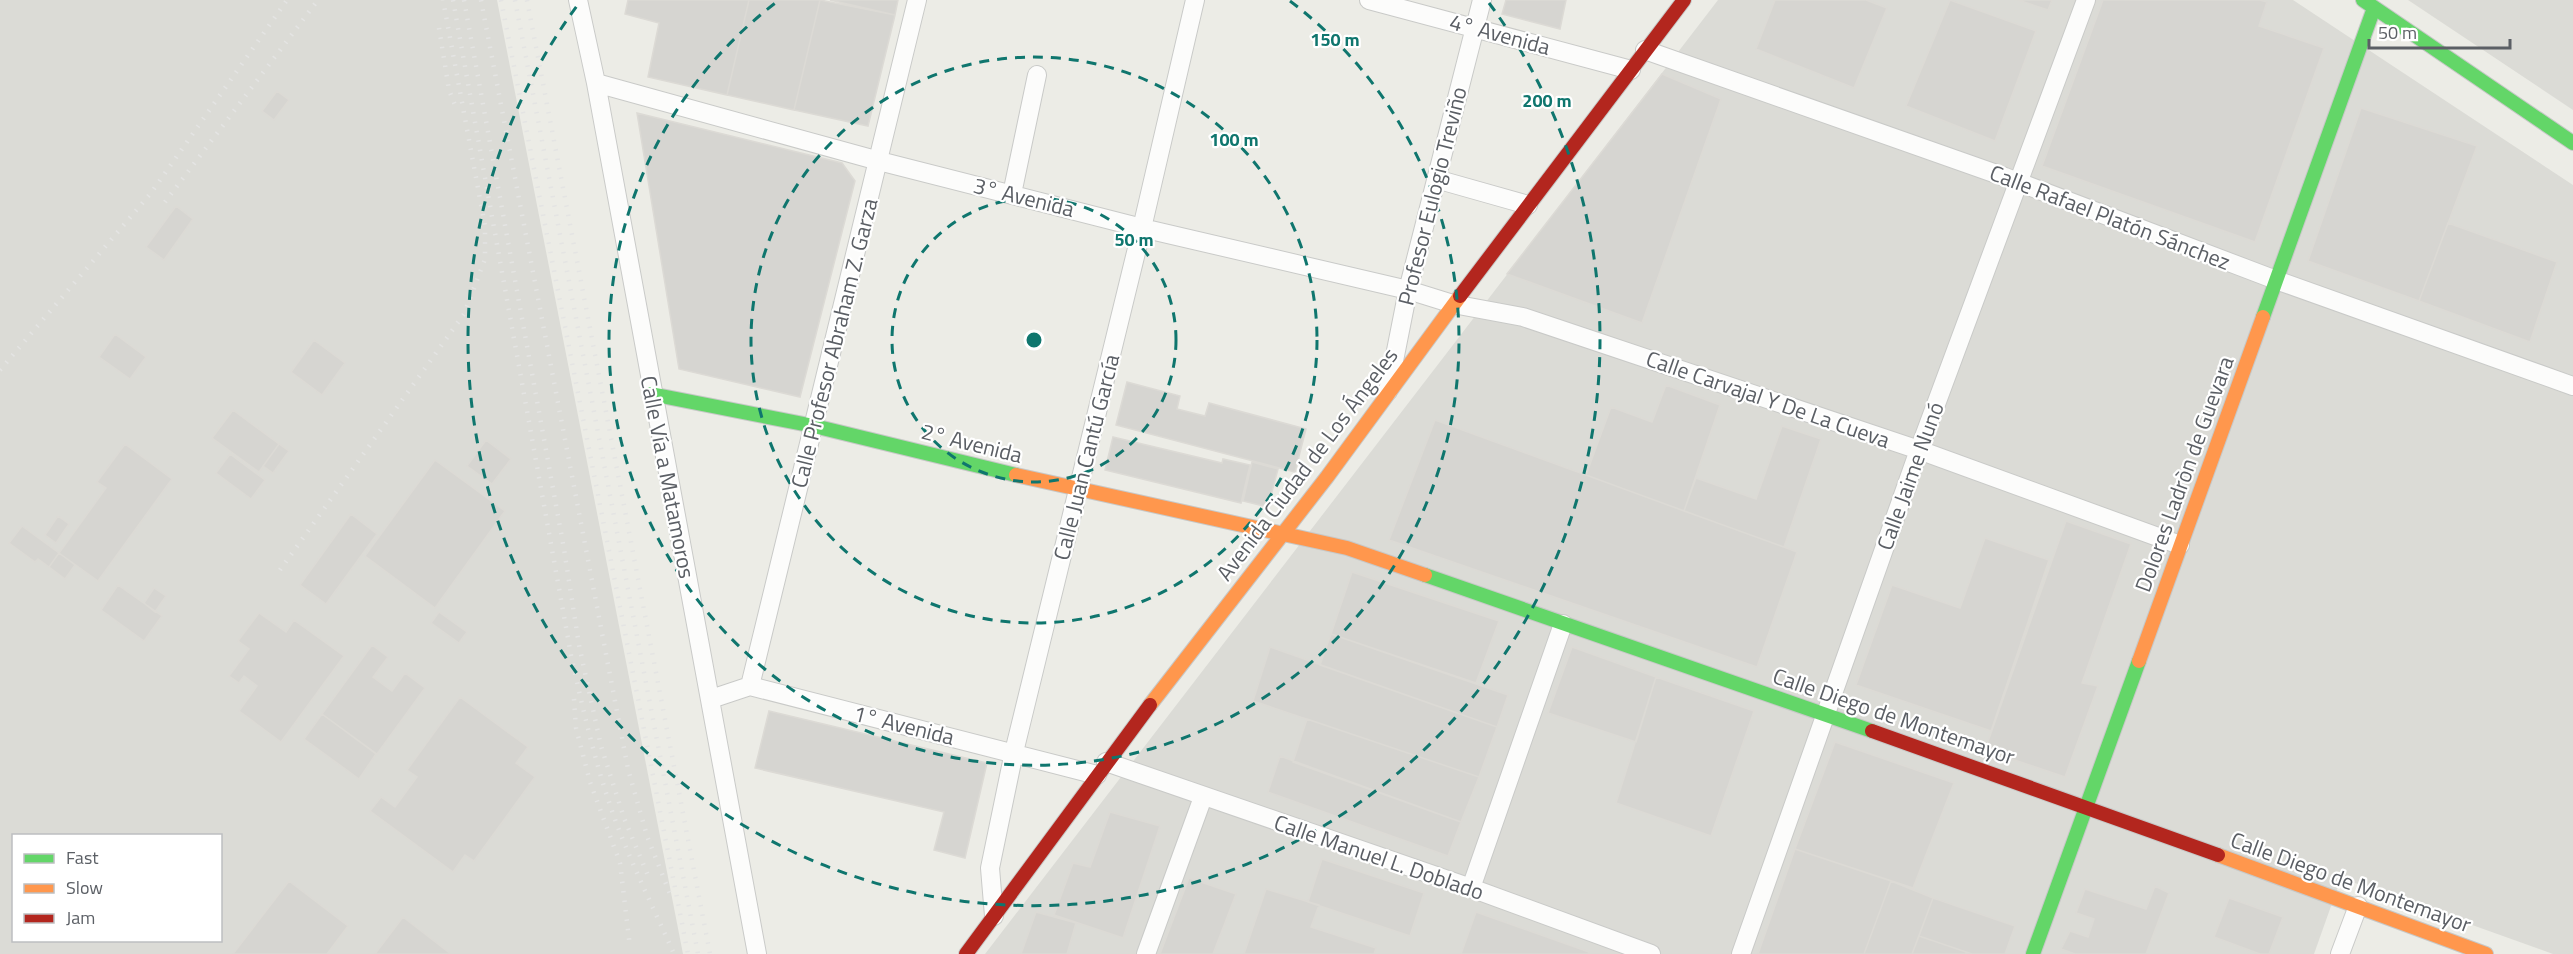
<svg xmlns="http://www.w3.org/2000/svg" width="2573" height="954" font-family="'Titillium Web',sans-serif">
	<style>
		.industrial { fill: #dbdbd6; fill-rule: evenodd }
		.building { fill: #d6d5d1; stroke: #dcdad5; stroke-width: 1.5 }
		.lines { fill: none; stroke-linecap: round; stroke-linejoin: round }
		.street-casing { stroke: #c9cac8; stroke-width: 20 }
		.fast-casing { stroke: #c7c8c7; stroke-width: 16 }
		.slow-casing { stroke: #c7c8c7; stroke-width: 16 }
		.jam-casing { stroke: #c7c8c7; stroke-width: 16 }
		.street { stroke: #fcfcfb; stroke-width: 18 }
		.fast { stroke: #63d668; stroke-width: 14 }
		.slow { stroke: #ff974d; stroke-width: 14 }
		.jam { stroke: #b3261e; stroke-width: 14 }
		.rail { stroke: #e4e4e3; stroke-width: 4.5; stroke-dasharray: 1.5 8; stroke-linecap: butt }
		.ring { fill: none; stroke: #0f766e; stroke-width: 3; stroke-dasharray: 10 8 }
		.labels { text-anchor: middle; stroke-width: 4.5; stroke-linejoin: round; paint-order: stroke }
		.street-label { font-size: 22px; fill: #5b5f65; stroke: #fff }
		.centre { fill: #0f766e; stroke: #fff; stroke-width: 3 }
		.ring-label { font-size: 18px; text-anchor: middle; font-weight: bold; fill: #0f766e; stroke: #fff; stroke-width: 4.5; stroke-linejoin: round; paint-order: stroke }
	</style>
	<rect width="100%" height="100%" fill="#ecece6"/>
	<path class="industrial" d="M 0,0 L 497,0 L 683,954 L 0,954 ZM 14,836 L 220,836 L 220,940 L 14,940 Z
		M 1718,0 L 2293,0 L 2573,185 L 2573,954 L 2553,954 L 2341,878 L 2314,954 L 985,954 Z
		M 2408,0 L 2573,0 L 2573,110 Z"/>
	<path class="building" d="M 628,0 L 749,0 L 727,95 L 648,77 L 659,23 L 625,14 Z
		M 749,0 L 820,0 L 794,110 L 727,95 Z
		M 820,0 L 895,15 L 868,126 L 794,110 Z
		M 830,0 L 898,0 L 895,15 Z
		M 1506,0 L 1566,0 L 1560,29 L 1502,14 Z
		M 1775,0 L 1866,0 L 1887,8 L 1854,88 L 1756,49 Z
		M 1950,0 L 2036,31 L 1995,141 L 1906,106 Z
		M 2018,0 L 2052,0 L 2048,10 Z
		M 2103,0 L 2260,0 L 2267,2 L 2259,26 L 2324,48 L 2255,242 L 2042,166 Z
		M 1662,74 L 1721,99 L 1642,323 L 1507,274 Z
		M 277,91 L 289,100 L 274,120 L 262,111 Z
		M 2361,108 L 2477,146 L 2419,301 L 2308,261 Z
		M 637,113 L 842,163 L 855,181 L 800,397 L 679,369 Z
		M 176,206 L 193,219 L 164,260 L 146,247 Z
		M 2448,223 L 2557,262 L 2530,342 L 2419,301 Z
		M 115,334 L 146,357 L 130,379 L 99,357 Z
		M 314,340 L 345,363 L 322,395 L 291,372 Z
		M 1127,382 L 1180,396 L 1177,409 L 1205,416 L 1209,403 L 1306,429 L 1295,472 L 1116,425 Z
		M 1666,385 L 1720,405 L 1684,511 L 1586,475 L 1611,407 L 1652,422 Z
		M 233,410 L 279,444 L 259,472 L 212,438 Z
		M 1435,420 L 1797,552 L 1757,667 L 1389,540 Z
		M 1782,426 L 1821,439 L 1784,547 L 1684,511 L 1696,478 L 1756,499 Z
		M 1113,437 L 1222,463 L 1223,459 L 1250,465 L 1241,503 L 1105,470 Z
		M 486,440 L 511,459 L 492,484 L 467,466 Z
		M 125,444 L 172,479 L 98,581 L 59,553 L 106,488 L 97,482 Z
		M 279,444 L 289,451 L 273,473 L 263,466 Z
		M 230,454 L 265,480 L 251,499 L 216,473 Z
		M 435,460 L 505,511 L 435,608 L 365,556 Z
		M 1252,462 L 1278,469 L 1268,507 L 1243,501 Z
		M 351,514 L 377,534 L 326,604 L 300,585 Z
		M 58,516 L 69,524 L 56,543 L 45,535 Z
		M 2066,521 L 2131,544 L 2082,683 L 2098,686 L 2065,777 L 1985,750 Z
		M 22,526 L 59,553 L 49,567 L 38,559 L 35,562 L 9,543 Z
		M 1985,538 L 2049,560 L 1991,731 L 1856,685 L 1892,585 L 1960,608 Z
		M 59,553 L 75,565 L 65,579 L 49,567 Z
		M 1352,572 L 1499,621 L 1476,683 L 1331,634 Z
		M 118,585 L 162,616 L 144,641 L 101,610 Z
		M 154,588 L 166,596 L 155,612 L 144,603 Z
		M 439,612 L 467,632 L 459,643 L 431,623 Z
		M 259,613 L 286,632 L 294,620 L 344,656 L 281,742 L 239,711 L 257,686 L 244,676 L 239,683 L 229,676 L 249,649 L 238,641 Z
		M 1331,634 L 1508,695 L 1497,727 L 1320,665 Z
		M 372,645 L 388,657 L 373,677 L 392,691 L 405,673 L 425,688 L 377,754 L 322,714 Z
		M 1270,647 L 1497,727 L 1479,777 L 1253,701 Z
		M 1572,647 L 1656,677 L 1636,742 L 1548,713 Z
		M 1656,677 L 1754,711 L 1711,836 L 1616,803 Z
		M 460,697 L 528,747 L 516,763 L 535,777 L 474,861 L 465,855 L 453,872 L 370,811 L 381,797 L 395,807 L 417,777 L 407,770 Z
		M 769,711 L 987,763 L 965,858 L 934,850 L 944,812 L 755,768 Z
		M 322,714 L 376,754 L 359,779 L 304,739 Z
		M 1307,719 L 1479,777 L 1461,822 L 1293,762 Z
		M 1835,742 L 1954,783 L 1913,888 L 1795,849 Z
		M 1280,756 L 1461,822 L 1448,856 L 1268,792 Z
		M 1110,812 L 1160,826 L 1123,938 L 1054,915 L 1073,863 L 1090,867 Z
		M 1795,849 L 1891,881 L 1864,954 L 1758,954 Z
		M 1322,859 L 1424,893 L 1410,936 L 1308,902 Z
		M 1189,878 L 1236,894 L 1213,954 L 1160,954 Z
		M 289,881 L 348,926 L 327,954 L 233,954 Z
		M 1891,881 L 1933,898 L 1912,954 L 1864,954 Z
		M 2155,886 L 2169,893 L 2146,954 L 2075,954 L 2061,949 L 2070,931 L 2088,937 L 2094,919 L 2076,913 L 2085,889 L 2146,909 Z
		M 1266,889 L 1319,905 L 1311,927 L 1376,948 L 1374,954 L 1244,954 Z
		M 1933,898 L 2015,926 L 2005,954 L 1972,954 L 1919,936 Z
		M 2229,898 L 2283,917 L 2269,954 L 2260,954 L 2214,937 Z
		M 1036,912 L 1076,923 L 1067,954 L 1021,954 Z
		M 1476,912 L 1589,952 L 1588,954 L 1461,954 Z
		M 403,917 L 451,954 L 375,954 Z
		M 1919,936 L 1966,952 L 1966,954 L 1912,954 Z"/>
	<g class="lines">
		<g class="street-casing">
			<path id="street" d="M 578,0 L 596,83 L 757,954
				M 1369,0 L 1631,70
				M 1645,50 L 2005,177 L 2276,280 L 2573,386
				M 596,83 L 879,161 L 1142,228 L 1408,290 L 1453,304 L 1523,317 L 1919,450 L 2180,545
				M 1436,179 L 1528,205
				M 1012,194 L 1037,75
				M 1388,391 L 1408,290 L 1482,0
				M 750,686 L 917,0
				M 711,699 L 750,686 L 1097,775
				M 1106,762 L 1471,888 L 1651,954
				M 1471,888 L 1563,624
				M 994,916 L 990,868 L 1014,752 L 1142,228 L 1195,0
				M 1146,954 L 1203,797
				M 1741,954 L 1919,450 L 2086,0
				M 2340,954 L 2358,906"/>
		</g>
		<g class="fast-casing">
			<path id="fast" d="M 2363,0 L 2573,143
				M 2263,317 L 2374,8
				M 651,394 L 814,426 L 1016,475
				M 1425,575 L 1872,731
				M 2033,954 L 2139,661"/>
		</g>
		<g class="slow-casing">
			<path id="slow" d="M 1016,475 L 1347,548 L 1425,575
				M 2139,661 L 2263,317
				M 1150,705 L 1327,477 L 1460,296
				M 2218,855 L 2486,954"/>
		</g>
		<g class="jam-casing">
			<path id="jam" d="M 1460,296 L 1684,0
				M 1872,731 L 2218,855
				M 966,954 L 1150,705"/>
		</g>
		<use href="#street" class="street"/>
		<use href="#fast" class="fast"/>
		<use href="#slow" class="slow"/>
		<use href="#jam" class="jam"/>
		<path class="rail" d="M 453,0 L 571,655 C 582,705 593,754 609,802 C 626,854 652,904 674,954
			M 464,0 L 564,549 L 579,645 L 601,746 L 624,818 L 649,878
			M 481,0 L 628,769 L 647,836 L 670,894
			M 501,0 L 688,954
			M 515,0 L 698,954
			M 527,0 L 710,954
			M 439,28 L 449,90 L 457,110
			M 165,202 L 318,0
			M 0,370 L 151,193 L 287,0
			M 280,570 L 464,314 L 485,259 L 485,226 L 443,0
			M 574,699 L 576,728 L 590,782 L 620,863 L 630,947"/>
	</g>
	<g class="ring">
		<circle cx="1034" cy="340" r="142"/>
		<circle cx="1034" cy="340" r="283"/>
		<path d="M1290 1A425 425 0 1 1 778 1"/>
		<path d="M1489 3A566 566 0 1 1 579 3"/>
	</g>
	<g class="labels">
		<g class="street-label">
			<text transform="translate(1500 34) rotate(15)" y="8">4° Avenida</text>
			<text transform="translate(1432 196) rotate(-76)" y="8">Profesor Eulogio Treviño</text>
			<text transform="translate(1024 197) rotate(14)" y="8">3° Avenida</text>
			<text transform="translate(2110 217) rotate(21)" y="8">Calle Rafael Platón Sánchez</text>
			<text transform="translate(834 343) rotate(-76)" y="8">Calle Profesor Abraham Z. Garza</text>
			<text transform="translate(1768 399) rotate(19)" y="8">Calle Carvajal Y De La Cueva</text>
			<text transform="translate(972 443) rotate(14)" y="8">2° Avenida</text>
			<text transform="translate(1086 457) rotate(-76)" y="8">Calle Juan Cantú García</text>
			<text transform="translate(1307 464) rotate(-53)" y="8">Avenida Ciudad de Los Ángeles</text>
			<text transform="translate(2184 474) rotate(-70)" y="8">Dolores Ladròn de Guevara</text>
			<text transform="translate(1910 476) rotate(-70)" y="8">Calle Jaime Nunó</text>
			<text transform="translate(668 477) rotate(79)" y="8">Calle Vía a Matamoros</text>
			<text transform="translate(1894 716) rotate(19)" y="8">Calle Diego de Montemayor</text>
			<text transform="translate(904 725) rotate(14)" y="8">1° Avenida</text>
			<text transform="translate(1379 857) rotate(19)" y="8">Calle Manuel L. Doblado</text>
			<text transform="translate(2351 882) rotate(20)" y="8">Calle Diego de Montemayor</text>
		</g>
	</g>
	<circle cx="1034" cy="340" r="9" class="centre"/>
	<g class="ring-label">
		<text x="1335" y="46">150 m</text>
		<text x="1547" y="107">200 m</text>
		<text x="1234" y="146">100 m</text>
		<text x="1134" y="246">50 m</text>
	</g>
	<rect x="12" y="834" width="210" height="108" fill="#ffffff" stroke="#bdbfc1" stroke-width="1.5"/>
	<rect x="24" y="854" width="30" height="9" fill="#63d668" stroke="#bdbfc1" stroke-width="1.5"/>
	<text x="66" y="864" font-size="18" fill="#5b5f65">Fast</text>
	<rect x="24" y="884" width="30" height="9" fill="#ff974d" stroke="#bdbfc1" stroke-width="1.5"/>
	<text x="66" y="894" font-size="18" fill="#5b5f65">Slow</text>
	<rect x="24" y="914" width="30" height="9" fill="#b3261e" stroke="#bdbfc1" stroke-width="1.5"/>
	<text x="66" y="924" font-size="18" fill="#5b5f65">Jam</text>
	<path d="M2369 39v9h141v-9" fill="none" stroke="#5b5f65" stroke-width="3"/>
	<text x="2378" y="39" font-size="18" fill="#5b5f65" stroke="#ffffff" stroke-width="4.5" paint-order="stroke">50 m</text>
</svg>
